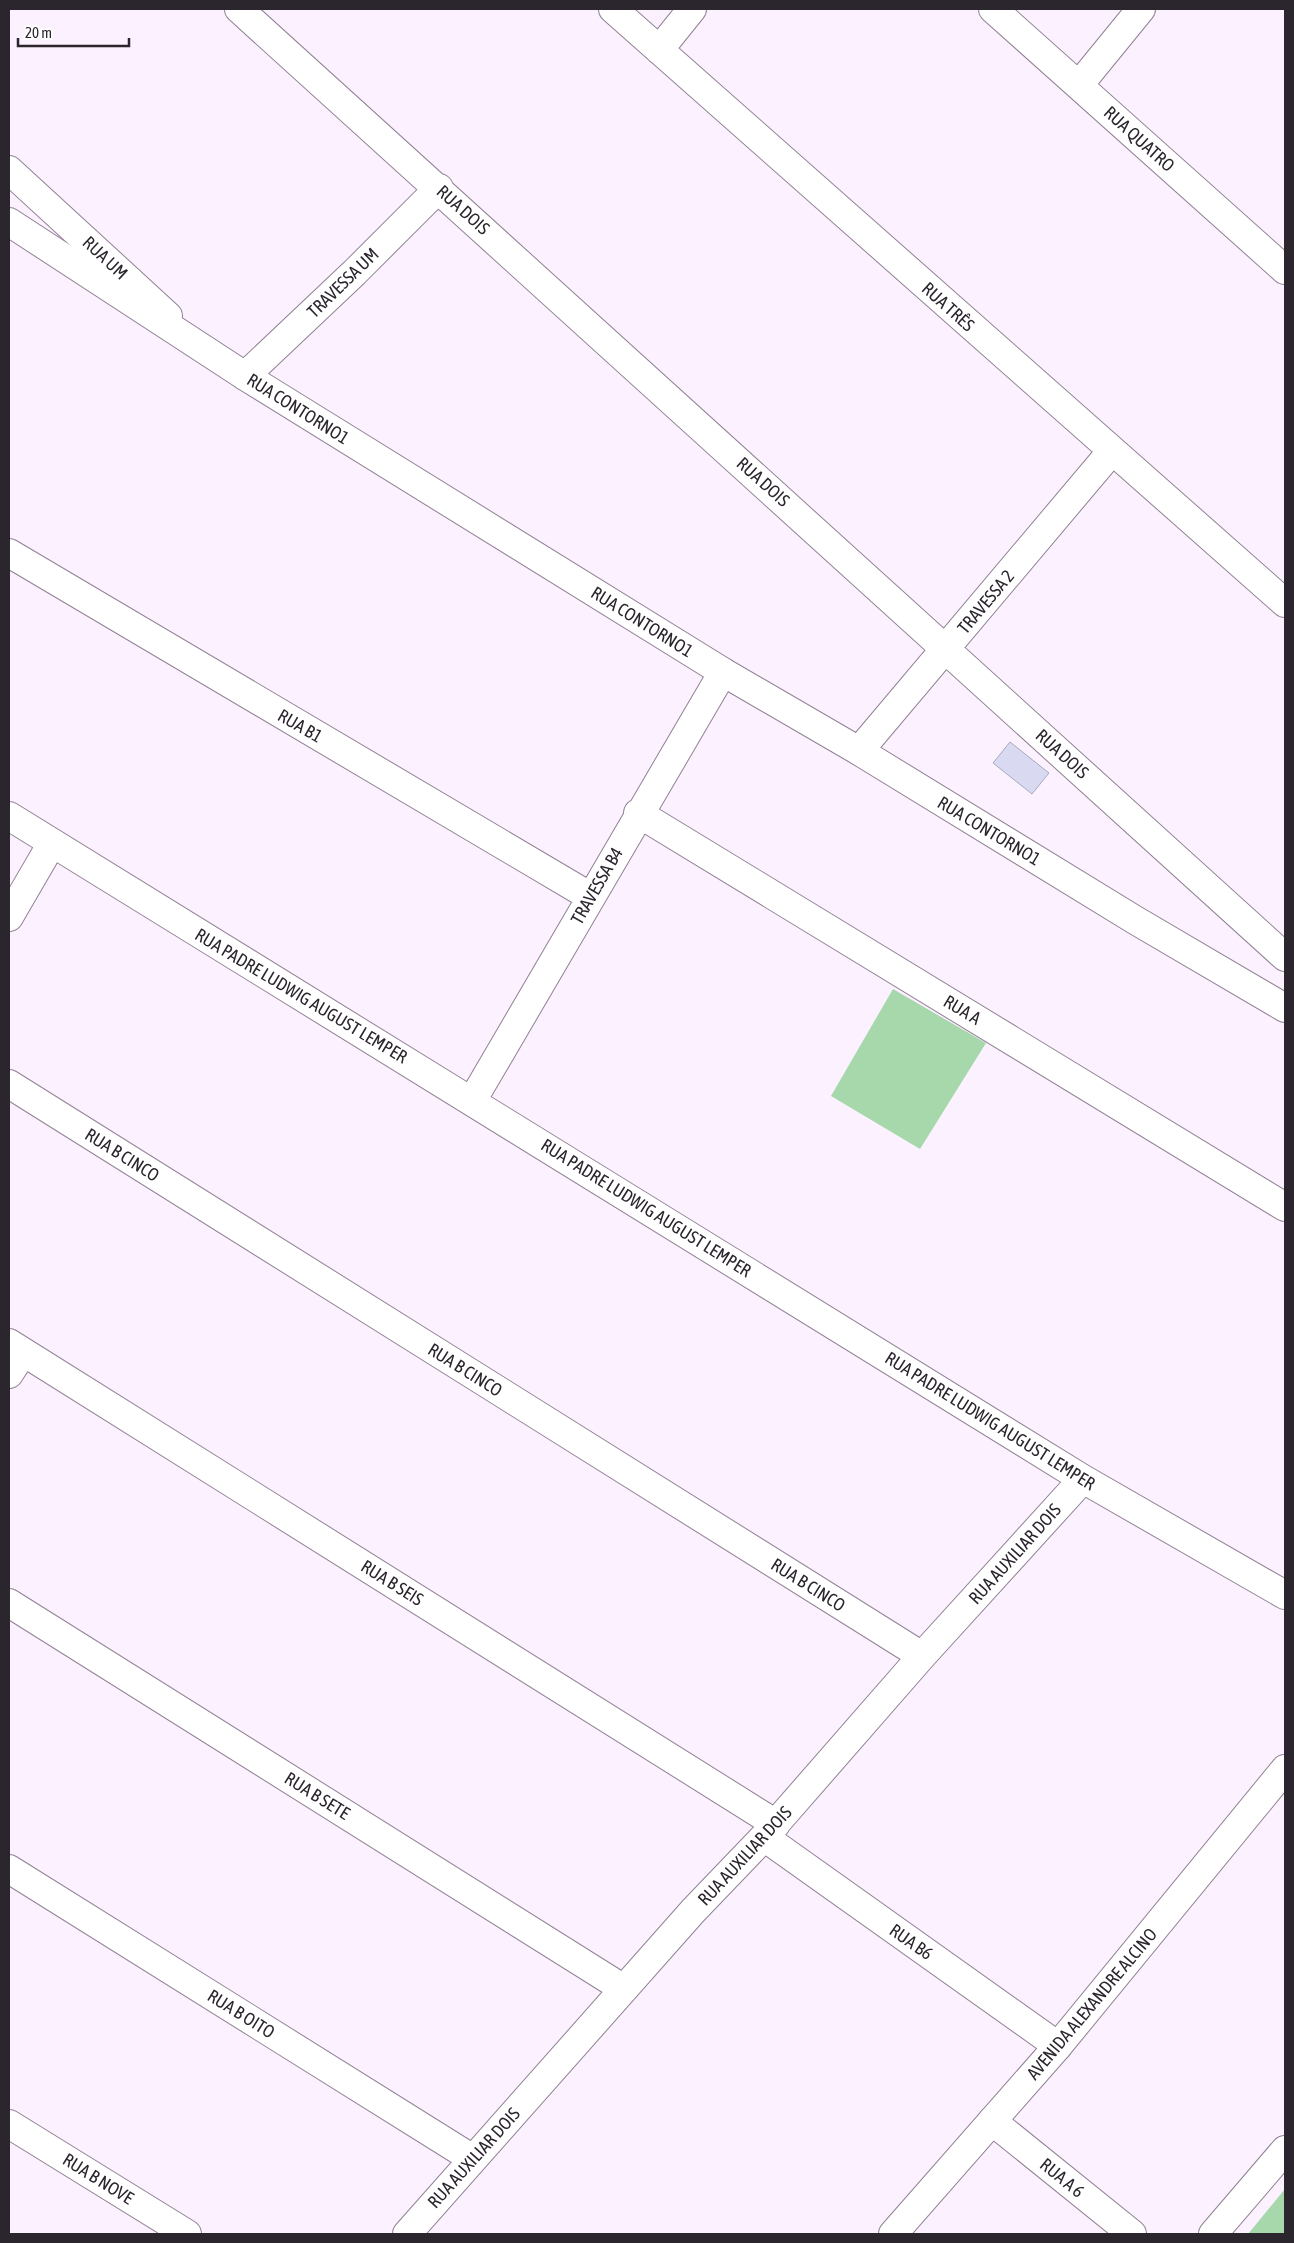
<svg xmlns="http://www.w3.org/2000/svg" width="1294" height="2243" font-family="'Asap Condensed',sans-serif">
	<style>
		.green { fill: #a6d8ac }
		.building { fill: #d9daf2; stroke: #a8a9c0 }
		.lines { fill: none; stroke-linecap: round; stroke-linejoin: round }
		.street-casing { stroke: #918194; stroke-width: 30 }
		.secondary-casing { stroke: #918194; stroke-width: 30 }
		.street { stroke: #fff; stroke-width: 28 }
		.secondary { stroke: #fff; stroke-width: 28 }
		.labels { text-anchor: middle; stroke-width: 4; stroke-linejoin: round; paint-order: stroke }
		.street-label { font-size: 18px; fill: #2b252d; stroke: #fff }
	</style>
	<rect width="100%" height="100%" fill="#fcf1fe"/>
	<path class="green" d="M 893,989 L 986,1043 L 920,1149 L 831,1096 Z
		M 1285,2189 L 1285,2234 L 1248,2234 Z"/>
	<path class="building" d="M 1010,742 L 1049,773 L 1032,794 L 993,763 Z"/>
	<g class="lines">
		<g class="street-casing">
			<path id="street" d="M 239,9 L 1285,957
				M 613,9 L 1285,603
				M 993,9 L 1285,270
				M 659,50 L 692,9
				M 1079,85 L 1141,9
				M 9,170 L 168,316
				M 245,376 L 355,272 L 439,188
				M 9,553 L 591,897
				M 859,751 L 1111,452
				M 638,813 L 1285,1207
				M 9,816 L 1083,1479 L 1285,1595
				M 9,917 L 52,843
				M 9,1084 L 922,1656
				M 472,1101 L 723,672
				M 9,1343 L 776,1824
				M 9,1374 L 23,1352
				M 9,1603 L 624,1989
				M 764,1837 L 1058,2046
				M 9,1869 L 473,2159
				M 992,2121 L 1132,2234
				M 9,2124 L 187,2234
				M 407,2234 L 693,1911 L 764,1837 L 922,1656 L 1083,1479
				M 1213,2234 L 1285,2150"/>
		</g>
		<g class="secondary-casing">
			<path id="secondary" d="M 9,222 L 245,376 L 723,672 L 859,751 L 1135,920 L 1285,1008
				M 893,2234 L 1058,2046 L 1285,1769"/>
		</g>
		<use href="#street" class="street"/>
		<use href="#secondary" class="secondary"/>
	</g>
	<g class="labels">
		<g class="street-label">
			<text transform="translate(1139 139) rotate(42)" y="6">RUA QUATRO</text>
			<text transform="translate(463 210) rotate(42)" y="6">RUA DOIS</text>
			<text transform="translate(105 258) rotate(43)" y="6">RUA UM</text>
			<text transform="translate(343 283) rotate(-44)" y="6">TRAVESSA UM</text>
			<text transform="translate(948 307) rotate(42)" y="6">RUA TRÊS</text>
			<text transform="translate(298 409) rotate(32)" y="6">RUA CONTORNO1</text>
			<text transform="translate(763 482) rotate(42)" y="6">RUA DOIS</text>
			<text transform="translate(986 602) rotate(-50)" y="6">TRAVESSA 2</text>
			<text transform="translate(642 622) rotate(32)" y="6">RUA CONTORNO1</text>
			<text transform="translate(300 726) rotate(30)" y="6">RUA B1</text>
			<text transform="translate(1062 754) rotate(42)" y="6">RUA DOIS</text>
			<text transform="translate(989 831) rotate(31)" y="6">RUA CONTORNO1</text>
			<text transform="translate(597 886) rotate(-60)" y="6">TRAVESSA B4</text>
			<text transform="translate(301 996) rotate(31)" y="6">RUA PADRE LUDWIG AUGUST LEMPER</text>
			<text transform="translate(962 1010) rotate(31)" y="6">RUA A</text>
			<text transform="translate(122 1155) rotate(32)" y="6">RUA B CINCO</text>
			<text transform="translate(646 1208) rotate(32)" y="6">RUA PADRE LUDWIG AUGUST LEMPER</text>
			<text transform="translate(465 1370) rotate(32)" y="6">RUA B CINCO</text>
			<text transform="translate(990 1421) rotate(32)" y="6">RUA PADRE LUDWIG AUGUST LEMPER</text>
			<text transform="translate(1015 1554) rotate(-48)" y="6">RUA AUXILIAR DOIS</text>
			<text transform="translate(392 1583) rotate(32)" y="6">RUA B SEIS</text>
			<text transform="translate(808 1585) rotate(32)" y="6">RUA B CINCO</text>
			<text transform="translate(317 1796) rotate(32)" y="6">RUA B SETE</text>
			<text transform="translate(745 1856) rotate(-47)" y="6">RUA AUXILIAR DOIS</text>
			<text transform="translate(911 1942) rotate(35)" y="6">RUA B6</text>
			<text transform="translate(1092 2004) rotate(-50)" y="6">AVENIDA ALEXANDRE ALCINO</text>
			<text transform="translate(241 2014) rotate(32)" y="6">RUA B OITO</text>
			<text transform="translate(474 2158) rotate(-48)" y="6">RUA AUXILIAR DOIS</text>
			<text transform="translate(1062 2178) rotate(39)" y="6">RUA A 6</text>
			<text transform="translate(98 2179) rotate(32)" y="6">RUA B NOVE</text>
		</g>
	</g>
	<rect width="1294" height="2243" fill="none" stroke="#2b252d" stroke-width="20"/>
	<path d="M18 38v8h111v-8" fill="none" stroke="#2b252d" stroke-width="2.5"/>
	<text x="25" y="38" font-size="15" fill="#2b252d" stroke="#ffffff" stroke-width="4" paint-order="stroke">20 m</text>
</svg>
